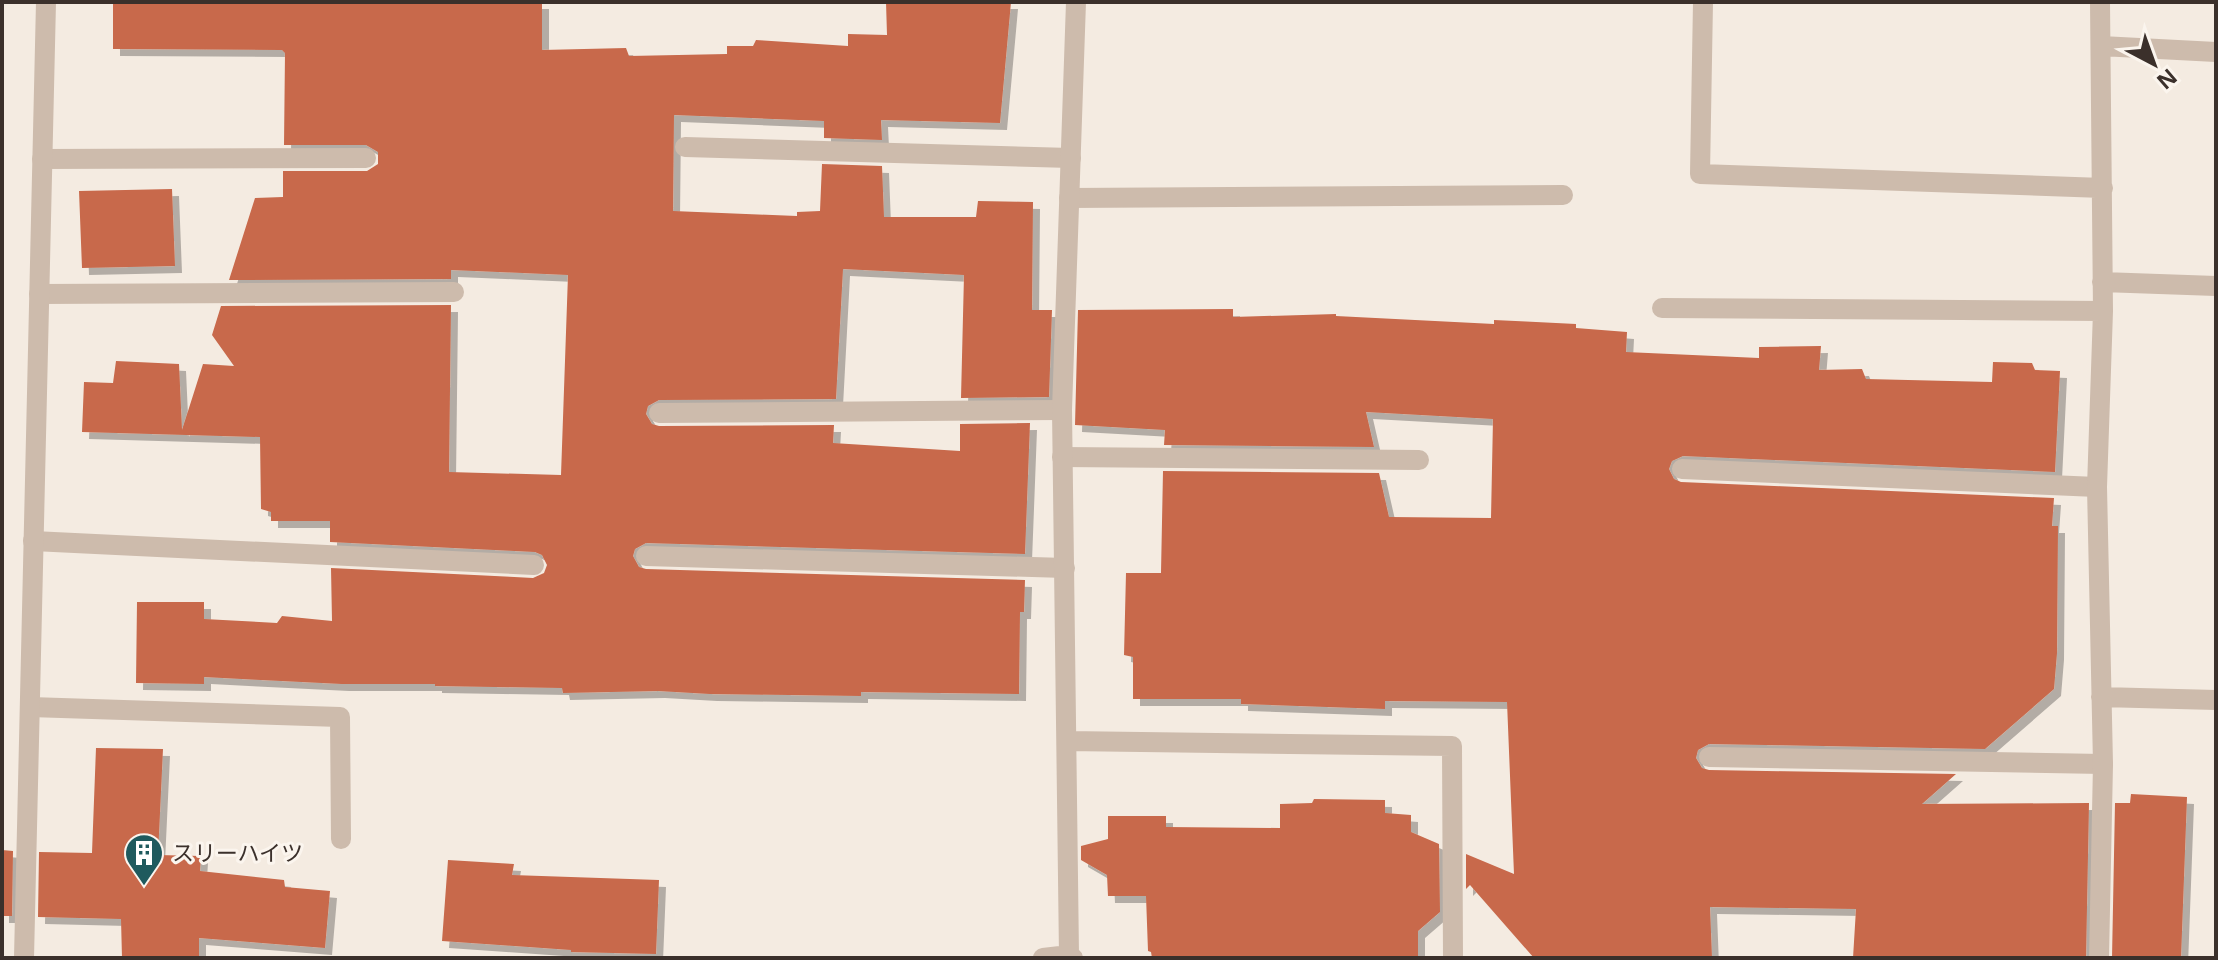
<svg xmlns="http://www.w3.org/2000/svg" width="2218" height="960" font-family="'Noto Sans','Noto Sans JP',sans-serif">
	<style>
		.building { fill: #c8694b; filter: url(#shadow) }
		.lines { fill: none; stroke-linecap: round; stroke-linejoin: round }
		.service { stroke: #cdbbac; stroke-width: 20 }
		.minor { stroke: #cdbbac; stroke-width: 20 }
		.labels { text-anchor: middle; stroke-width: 6; stroke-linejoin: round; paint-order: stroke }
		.poi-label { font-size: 22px; fill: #3b302b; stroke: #fbf5ee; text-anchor: start }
	</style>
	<defs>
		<filter id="shadow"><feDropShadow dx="7" dy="7" stdDeviation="0" flood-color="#0004"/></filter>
	</defs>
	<rect width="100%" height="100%" fill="#f4ebe1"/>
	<path class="building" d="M 113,2 L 542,2 L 542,50 L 626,48 L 629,56 L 727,54 L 727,46 L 753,46 L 756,40 L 848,46 L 848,34 L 887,35 L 886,2 L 1011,2 L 1000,123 L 881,120 L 882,140 L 824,138 L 824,121 L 674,115 L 673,211 L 797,216 L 797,212 L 820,211 L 822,164 L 882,166 L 884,217 L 976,217 L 978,201 L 1033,202 L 1032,310 L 1052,310 L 1049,397 L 961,398 L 964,275 L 843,269 L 836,399 L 659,400 L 648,406 L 646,414 L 652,424 L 659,426 L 834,425 L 833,443 L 960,451 L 960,424 L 1030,423 L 1025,554 L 646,543 L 635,549 L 633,556 L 639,567 L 646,569 L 1025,580 L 1024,612 L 1020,612 L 1019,694 L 861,692 L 861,696 L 710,694 L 658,691 L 563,693 L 562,688 L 435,686 L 435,684 L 342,684 L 204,677 L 204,684 L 136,683 L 137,602 L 204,602 L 204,619 L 277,623 L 282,616 L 332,621 L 331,568 L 533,578 L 544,573 L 547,565 L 542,555 L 535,552 L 330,542 L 330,521 L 271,521 L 271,512 L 261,509 L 260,437 L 82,432 L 84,382 L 113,383 L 116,361 L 179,364 L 182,430 L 203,364 L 234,366 L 212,335 L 221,306 L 451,305 L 449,472 L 561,475 L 568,275 L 451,270 L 451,279 L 229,280 L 255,198 L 283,197 L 283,171 L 367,171 L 378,164 L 378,152 L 366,145 L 284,145 L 285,53 L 282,50 L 113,49 Z
		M 172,189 L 175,266 L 82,268 L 79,191 Z
		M 1233,309 L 1233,317 L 1336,314 L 1336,316 L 1494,324 L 1494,320 L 1576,324 L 1576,328 L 1627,332 L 1626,352 L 1759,358 L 1759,347 L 1821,346 L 1819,370 L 1862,369 L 1866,379 L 1992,382 L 1993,362 L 2032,363 L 2035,370 L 2060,371 L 2055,472 L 1683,456 L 1672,461 L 1669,469 L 1674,479 L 1681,482 L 2054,498 L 2052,526 L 2058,526 L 2057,653 L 2054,689 L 1985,749 L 1709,744 L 1698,750 L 1696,758 L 1702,768 L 1709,770 L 1956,774 L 1922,804 L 2089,803 L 2086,958 L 1853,958 L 1856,909 L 1710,907 L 1712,958 L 1534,958 L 1470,885 L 1466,889 L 1466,854 L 1514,874 L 1507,702 L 1385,701 L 1385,709 L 1241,704 L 1241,699 L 1133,699 L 1133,657 L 1124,655 L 1126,573 L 1161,573 L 1163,471 L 1379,473 L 1389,517 L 1491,518 L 1493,419 L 1366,412 L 1374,447 L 1164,445 L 1165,430 L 1075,425 L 1078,310 Z
		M 96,748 L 163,749 L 158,855 L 201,856 L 200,871 L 284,880 L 285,887 L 330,891 L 325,948 L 199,938 L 199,958 L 122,958 L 121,919 L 38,917 L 39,852 L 92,853 Z
		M 2131,794 L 2187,797 L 2181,958 L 2112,958 L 2115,803 L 2130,803 Z
		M 1314,799 L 1385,800 L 1385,813 L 1411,815 L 1411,832 L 1439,844 L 1440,912 L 1418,931 L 1418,958 L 1152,958 L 1151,952 L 1148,951 L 1146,896 L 1108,896 L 1107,875 L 1081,860 L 1081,846 L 1108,839 L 1108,816 L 1166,816 L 1166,827 L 1280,828 L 1280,804 L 1312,803 Z
		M 2,850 L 13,851 L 12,916 L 2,916 Z
		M 448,860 L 514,864 L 512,875 L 659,880 L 656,954 L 571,952 L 571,950 L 442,941 Z"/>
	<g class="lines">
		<path class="service" d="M 685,147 L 1071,158
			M 42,159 L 366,158
			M 1069,198 L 1563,195
			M 39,294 L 454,292
			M 659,413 L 1062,410
			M 1062,457 L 1419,460
			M 1682,469 L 2097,487
			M 33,541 L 534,565
			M 646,556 L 1065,568
			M 30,707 L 340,717 L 341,839
			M 1709,757 L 2103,764"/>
		<path class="minor" d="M 1703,2 L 1700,174 L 2103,188
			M 2101,46 L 2216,52
			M 2102,282 L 2216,286
			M 1662,308 L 2103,311
			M 2101,697 L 2216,700
			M 1067,741 L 1452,746 L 1453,958
			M 1069,955 L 1062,410 L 1076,2
			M 24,958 L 46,2
			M 1043,958 L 1069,955 L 1073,958
			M 2099,958 L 2103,764 L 2097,487 L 2103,311 L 2100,2"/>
	</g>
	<defs>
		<g id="building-pin" transform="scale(2)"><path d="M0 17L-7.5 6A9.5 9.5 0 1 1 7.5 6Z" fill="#1f5a5e" stroke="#fbf5ee"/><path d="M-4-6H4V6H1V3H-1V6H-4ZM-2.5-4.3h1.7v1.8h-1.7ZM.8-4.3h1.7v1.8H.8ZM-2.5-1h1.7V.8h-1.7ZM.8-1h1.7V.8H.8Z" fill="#fff"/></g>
	</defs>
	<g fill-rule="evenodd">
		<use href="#building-pin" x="144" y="853"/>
	</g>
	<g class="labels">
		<g class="poi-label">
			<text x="172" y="861">スリーハイツ</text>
		</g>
	</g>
	<rect width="2218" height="960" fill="none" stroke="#3b302b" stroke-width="8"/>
	<g transform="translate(2154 64) rotate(139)" stroke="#fbf5ee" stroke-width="6" paint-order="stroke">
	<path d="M0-6L14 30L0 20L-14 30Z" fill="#3b302b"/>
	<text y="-12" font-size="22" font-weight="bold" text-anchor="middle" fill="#3b302b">N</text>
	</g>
</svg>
